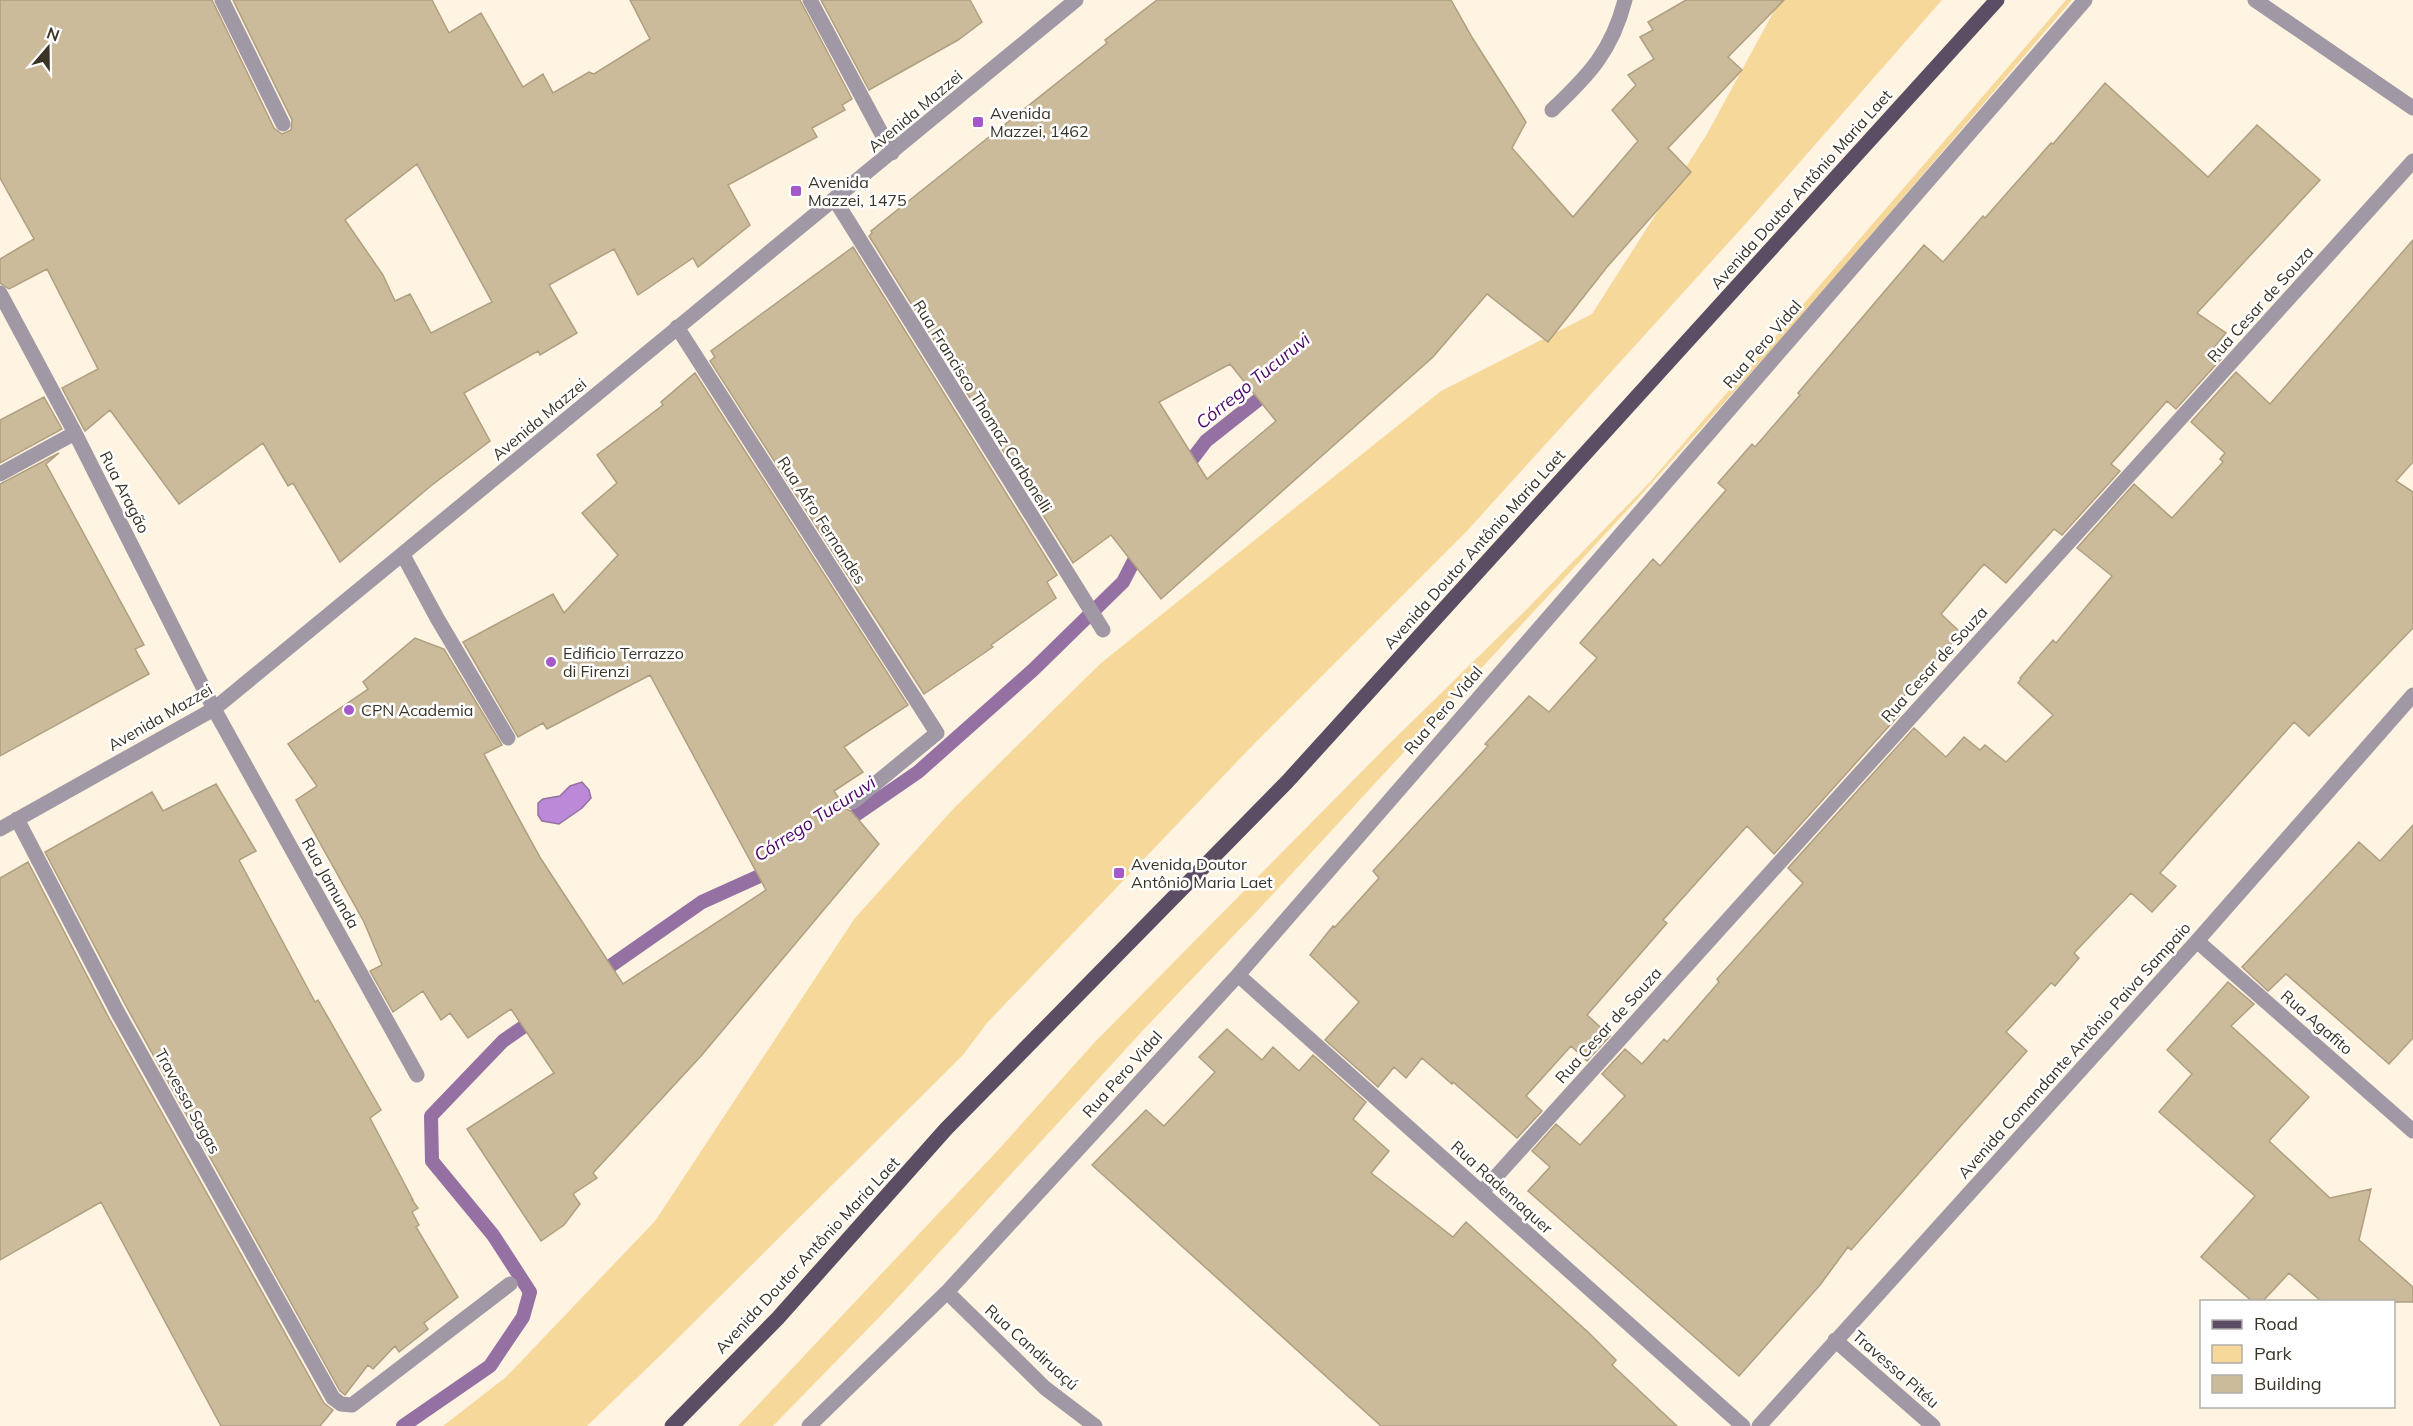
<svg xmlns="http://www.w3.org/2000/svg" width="2413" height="1426" font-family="Mulish,sans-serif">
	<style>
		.green { fill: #f7d89b }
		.water { fill: #bc89d8; stroke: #9570a3; stroke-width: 1.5 }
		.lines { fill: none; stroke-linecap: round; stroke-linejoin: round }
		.stream { stroke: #9570a3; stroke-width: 14 }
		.building { fill: #cbbb9b; stroke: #af9f80; stroke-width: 1.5; fill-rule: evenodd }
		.minor { stroke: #a098a5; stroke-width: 15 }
		.major { stroke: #5b4d63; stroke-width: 15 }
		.poi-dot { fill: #a558ca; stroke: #fff; stroke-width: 2 }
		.labels { text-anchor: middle; stroke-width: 5; stroke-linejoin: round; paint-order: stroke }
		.street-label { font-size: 16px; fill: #3a3427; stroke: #fff }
		.poi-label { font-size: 16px; fill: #3a3427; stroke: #fff; text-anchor: start }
		.water-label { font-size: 18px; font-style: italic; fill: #4f076a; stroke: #fff }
	</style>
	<rect width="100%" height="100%" fill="#fff4e1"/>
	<path class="green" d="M 1780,0 L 1942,0 L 1749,220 L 1466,532 L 1252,746 L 987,1023 L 963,1055 L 667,1349 L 587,1426 L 443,1426 L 506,1377 L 655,1221 L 855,918 L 954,808 L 1101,663 L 1441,391 L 1592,314 L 1707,134 Z
		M 2066,0 L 2072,0 L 1795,324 L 1631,506 L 1260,908 L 1146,1027 L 891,1305 L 773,1426 L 738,1426 L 1000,1148 L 1093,1044 L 1386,747 L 1527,609 L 1649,483 Z"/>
	<path class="water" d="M 582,782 L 589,790 L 591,798 L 582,808 L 559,824 L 542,821 L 538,815 L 538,803 L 543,799 L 560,796 L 570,786 Z"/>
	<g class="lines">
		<path class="stream" d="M 1184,470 L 1206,441 L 1273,388
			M 841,825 L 918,772 L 1033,670 L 1123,582 L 1141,547
			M 596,976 L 702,902 L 775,869
			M 403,1426 L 490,1366 L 523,1317 L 530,1292 L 493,1235 L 432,1161 L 431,1116 L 503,1041 L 536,1018"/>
	</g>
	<path class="building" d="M 0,0 L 212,0 L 274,128 L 282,134 L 291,130 L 292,120 L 233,0 L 432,0 L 449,33 L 481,13 L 523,87 L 543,74 L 553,93 L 589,72 L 594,74 L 650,39 L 630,0 L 800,0 L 852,99 L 842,105 L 845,110 L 812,128 L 817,137 L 728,185 L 750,225 L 698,267 L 693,258 L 638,295 L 614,249 L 549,285 L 577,333 L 540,355 L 538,351 L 464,393 L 490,441 L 432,485 L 340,562 L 293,483 L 288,486 L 263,443 L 179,504 L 110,410 L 85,431 L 62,388 L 98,369 L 47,269 L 9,289 L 0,283 L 0,259 L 34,239 L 0,178 ZM 417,164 L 492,302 L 431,333 L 410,294 L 395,301 L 383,275 L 345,220 Z
		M 821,0 L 970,0 L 982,22 L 958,40 L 869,90 Z
		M 1157,0 L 1451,0 L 1473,39 L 1526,122 L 1512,148 L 1573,217 L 1638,141 L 1612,110 L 1636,85 L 1628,75 L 1654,59 L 1640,37 L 1653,30 L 1648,22 L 1686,0 L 1784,0 L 1728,57 L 1742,70 L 1668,148 L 1691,172 L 1607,267 L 1548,342 L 1487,294 L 1433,357 L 1161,599 L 1111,535 L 1073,563 L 869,236 L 872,233 L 871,231 L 1107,43 L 1105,40 ZM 1230,364 L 1276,421 L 1207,479 L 1159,402 Z
		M 2105,83 L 2208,177 L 2257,125 L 2320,180 L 2197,313 L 2226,333 L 2212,350 L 2221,359 L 2176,409 L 2167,401 L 2111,464 L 2120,471 L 2062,535 L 2054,529 L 2006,583 L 1984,564 L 1941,614 L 1961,633 L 1892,709 L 1899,715 L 1774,854 L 1747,826 L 1663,920 L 1667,923 L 1587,1015 L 1610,1036 L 1587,1061 L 1571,1046 L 1526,1096 L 1542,1111 L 1517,1138 L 1453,1082 L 1452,1084 L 1422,1058 L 1406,1078 L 1394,1067 L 1378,1087 L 1325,1040 L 1359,1002 L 1310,955 L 1333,926 L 1335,927 L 1379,878 L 1373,871 L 1488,746 L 1485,744 L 1529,696 L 1549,712 L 1597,658 L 1580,643 L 1653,559 L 1660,566 L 1726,490 L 1718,483 L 1752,444 L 1755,447 L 1800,395 L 1798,393 L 1924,245 L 1943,262 L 1983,216 L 1985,218 L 2051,143 L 2053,144 Z
		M 2413,240 L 2413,462 L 2396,481 L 2413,492 L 2413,628 L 2309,736 L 2294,722 L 2160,873 L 2176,886 L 2152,912 L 2131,893 L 2074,953 L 2079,958 L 2055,986 L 2051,983 L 2006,1032 L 2027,1051 L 1851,1250 L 1848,1247 L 1820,1285 L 1739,1376 L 1528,1191 L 1550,1167 L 1532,1151 L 1556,1124 L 1580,1145 L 1625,1096 L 1602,1074 L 1625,1049 L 1642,1064 L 1664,1039 L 1667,1042 L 1719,982 L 1717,979 L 1803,883 L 1788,868 L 1914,728 L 1946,757 L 1964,737 L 1980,750 L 1985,745 L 2006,762 L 2053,715 L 2018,683 L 2021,679 L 2020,678 L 2053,640 L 2056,643 L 2112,576 L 2077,548 L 2134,484 L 2172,518 L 2223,462 L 2220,459 L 2225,453 L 2191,422 L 2236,372 L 2270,404 Z
		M 853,247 L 1057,575 L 1047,582 L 1056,598 L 991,645 L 993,647 L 924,694 L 710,361 L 715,357 L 711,351 Z
		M 695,373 L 908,705 L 844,747 L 863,772 L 834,791 L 846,809 L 851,811 L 879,844 L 701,1056 L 593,1173 L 597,1178 L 573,1194 L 580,1204 L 564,1225 L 541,1241 L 467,1129 L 554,1073 L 511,1009 L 468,1038 L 450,1013 L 441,1020 L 423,991 L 393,1012 L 370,971 L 382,965 L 364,922 L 296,800 L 317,786 L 288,744 L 368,689 L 363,682 L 415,638 L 444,649 L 502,745 L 484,754 L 507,797 L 541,859 L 623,984 L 766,890 L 650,675 L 547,729 L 543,723 L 518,737 L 463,642 L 553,594 L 564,613 L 618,555 L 582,513 L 617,483 L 597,455 L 663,405 L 661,402 Z
		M 44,397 L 62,429 L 0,463 L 0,420 Z
		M 59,453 L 46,464 L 144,645 L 135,649 L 149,674 L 0,756 L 0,484 Z
		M 216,784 L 256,851 L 239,860 L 315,1002 L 318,1000 L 381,1110 L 370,1118 L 413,1200 L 412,1200 L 418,1208 L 412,1212 L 419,1225 L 416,1227 L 458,1297 L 424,1323 L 428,1329 L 399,1352 L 395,1346 L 373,1369 L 368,1365 L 345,1395 L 340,1391 L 127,1008 L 45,852 L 152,792 L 163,811 Z
		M 2413,825 L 2413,1038 L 2389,1064 L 2286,974 L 2268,991 L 2242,967 L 2359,842 L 2380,861 Z
		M 28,862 L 109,1018 L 324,1403 L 333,1410 L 320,1426 L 221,1426 L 101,1202 L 0,1260 L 0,878 Z
		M 2228,982 L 2254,1004 L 2231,1026 L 2309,1097 L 2269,1141 L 2330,1198 L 2371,1189 L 2359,1240 L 2413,1287 L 2413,1302 L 2322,1302 L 2289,1273 L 2262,1302 L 2253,1302 L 2201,1257 L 2255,1196 L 2159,1112 L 2192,1074 L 2167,1050 Z
		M 1227,1029 L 1262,1060 L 1273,1047 L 1299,1071 L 1313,1055 L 1366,1102 L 1353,1119 L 1389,1151 L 1371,1173 L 1453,1237 L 1466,1222 L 1589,1333 L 1616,1360 L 1612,1365 L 1677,1426 L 1381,1426 L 1092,1165 L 1146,1110 L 1164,1126 L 1215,1072 L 1199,1057 Z"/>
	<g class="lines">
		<path class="minor" d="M 222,0 L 283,124
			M 810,0 L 892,153
			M 2255,0 L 2413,108
			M 1552,110 C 1589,75 1612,51 1625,0
			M 835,200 L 1103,630
			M 0,293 L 75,433 L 214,709 L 417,1075
			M 677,327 L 937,733 L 853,802
			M 0,474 L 75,433
			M 403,555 L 437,618 L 508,738
			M 17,819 L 118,1013 L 333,1398 L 341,1404 L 352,1405 L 510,1284
			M 0,829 L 214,709 L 1076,0
			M 2197,941 L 2413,1131
			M 1238,975 L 1743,1426
			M 1482,1192 L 2413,161
			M 947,1292 L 1045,1388 L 1095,1426
			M 1835,1340 L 1933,1426
			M 809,1426 L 947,1292 L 1238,975 L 2085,0
			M 1759,1426 L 2197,941 L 2413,695"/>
		<path class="major" d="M 672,1426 L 778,1318 L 946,1129 L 1287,782 L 1997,0"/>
	</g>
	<g class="poi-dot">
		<rect x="972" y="116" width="12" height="12" rx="3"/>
		<rect x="790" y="185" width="12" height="12" rx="3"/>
		<circle cx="551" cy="662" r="6"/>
		<circle cx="349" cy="710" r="6"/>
		<rect x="1113" y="867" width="12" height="12" rx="3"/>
	</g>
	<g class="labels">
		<g class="street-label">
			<text transform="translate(915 111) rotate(-40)" y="6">Avenida Mazzei</text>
			<text transform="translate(1801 189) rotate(-48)" y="6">Avenida Doutor Antônio Maria Laet</text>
			<text transform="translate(2260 304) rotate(-48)" y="6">Rua Cesar de Souza</text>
			<text transform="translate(1762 344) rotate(-49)" y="6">Rua Pero Vidal</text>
			<text transform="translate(983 406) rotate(58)" y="6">Rua Francisco Thomaz Carbonelli</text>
			<text transform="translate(539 419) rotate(-40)" y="6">Avenida Mazzei</text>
			<text transform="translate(125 492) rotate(63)" y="6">Rua Aragão</text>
			<text transform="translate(822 520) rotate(57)" y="6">Rua Afro Fernandes</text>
			<text transform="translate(1474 549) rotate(-48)" y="6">Avenida Doutor Antônio Maria Laet</text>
			<text transform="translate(1934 664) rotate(-48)" y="6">Rua Cesar de Souza</text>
			<text transform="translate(1443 710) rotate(-49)" y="6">Rua Pero Vidal</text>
			<text transform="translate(160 717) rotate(-30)" y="6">Avenida Mazzei</text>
			<text transform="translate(331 883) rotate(61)" y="6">Rua Jamunda</text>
			<text transform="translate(2317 1022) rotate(41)" y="6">Rua Agafito</text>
			<text transform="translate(1608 1025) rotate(-48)" y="6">Rua Cesar de Souza</text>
			<text transform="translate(2074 1050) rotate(-48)" y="6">Avenida Comandante Antônio Paiva Sampaio</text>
			<text transform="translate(1122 1074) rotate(-48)" y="6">Rua Pero Vidal</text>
			<text transform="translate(188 1101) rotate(61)" y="6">Travessa Sagas</text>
			<text transform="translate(1502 1187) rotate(42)" y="6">Rua Rademaquer</text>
			<text transform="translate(807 1255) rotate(-47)" y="6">Avenida Doutor Antônio Maria Laet</text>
			<text transform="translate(1032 1347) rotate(42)" y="6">Rua Candiruaçú</text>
			<text transform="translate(1896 1369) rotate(41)" y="6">Travessa Pitéu</text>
		</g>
		<g class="poi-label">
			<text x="990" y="119">Avenida<tspan x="990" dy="18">Mazzei, 1462</tspan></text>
			<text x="808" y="188">Avenida<tspan x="808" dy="18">Mazzei, 1475</tspan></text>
			<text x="563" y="659">Edificio Terrazzo<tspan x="563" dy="18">di Firenzi</tspan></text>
			<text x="361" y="716">CPN Academia</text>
			<text x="1131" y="870">Avenida Doutor<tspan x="1131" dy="18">Antônio Maria Laet</tspan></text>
		</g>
		<g class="water-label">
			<text transform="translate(1253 381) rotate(-39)" y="6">Córrego Tucuruvi</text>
			<text transform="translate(815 819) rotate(-33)" y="6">Córrego Tucuruvi</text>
		</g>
	</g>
	<rect x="2200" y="1300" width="195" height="108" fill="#ffffff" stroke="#b0aea9" stroke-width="1.5"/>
	<rect x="2212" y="1320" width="30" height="9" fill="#5b4d63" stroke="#b0aea9" stroke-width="1.5"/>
	<text x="2254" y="1330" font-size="18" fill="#3a3427">Road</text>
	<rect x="2212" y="1345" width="30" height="18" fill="#f7d89b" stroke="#b0aea9" stroke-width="1.5"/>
	<text x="2254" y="1360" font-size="18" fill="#3a3427">Park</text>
	<rect x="2212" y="1375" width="30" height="18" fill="#cbbb9b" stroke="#b0aea9" stroke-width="1.5"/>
	<text x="2254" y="1390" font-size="18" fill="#3a3427">Building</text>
	<g transform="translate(48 48) rotate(20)" stroke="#ffffff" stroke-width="4.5" paint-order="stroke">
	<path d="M0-4.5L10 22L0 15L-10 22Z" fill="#3a3427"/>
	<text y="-9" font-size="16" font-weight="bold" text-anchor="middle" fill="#3a3427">N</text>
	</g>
</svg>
